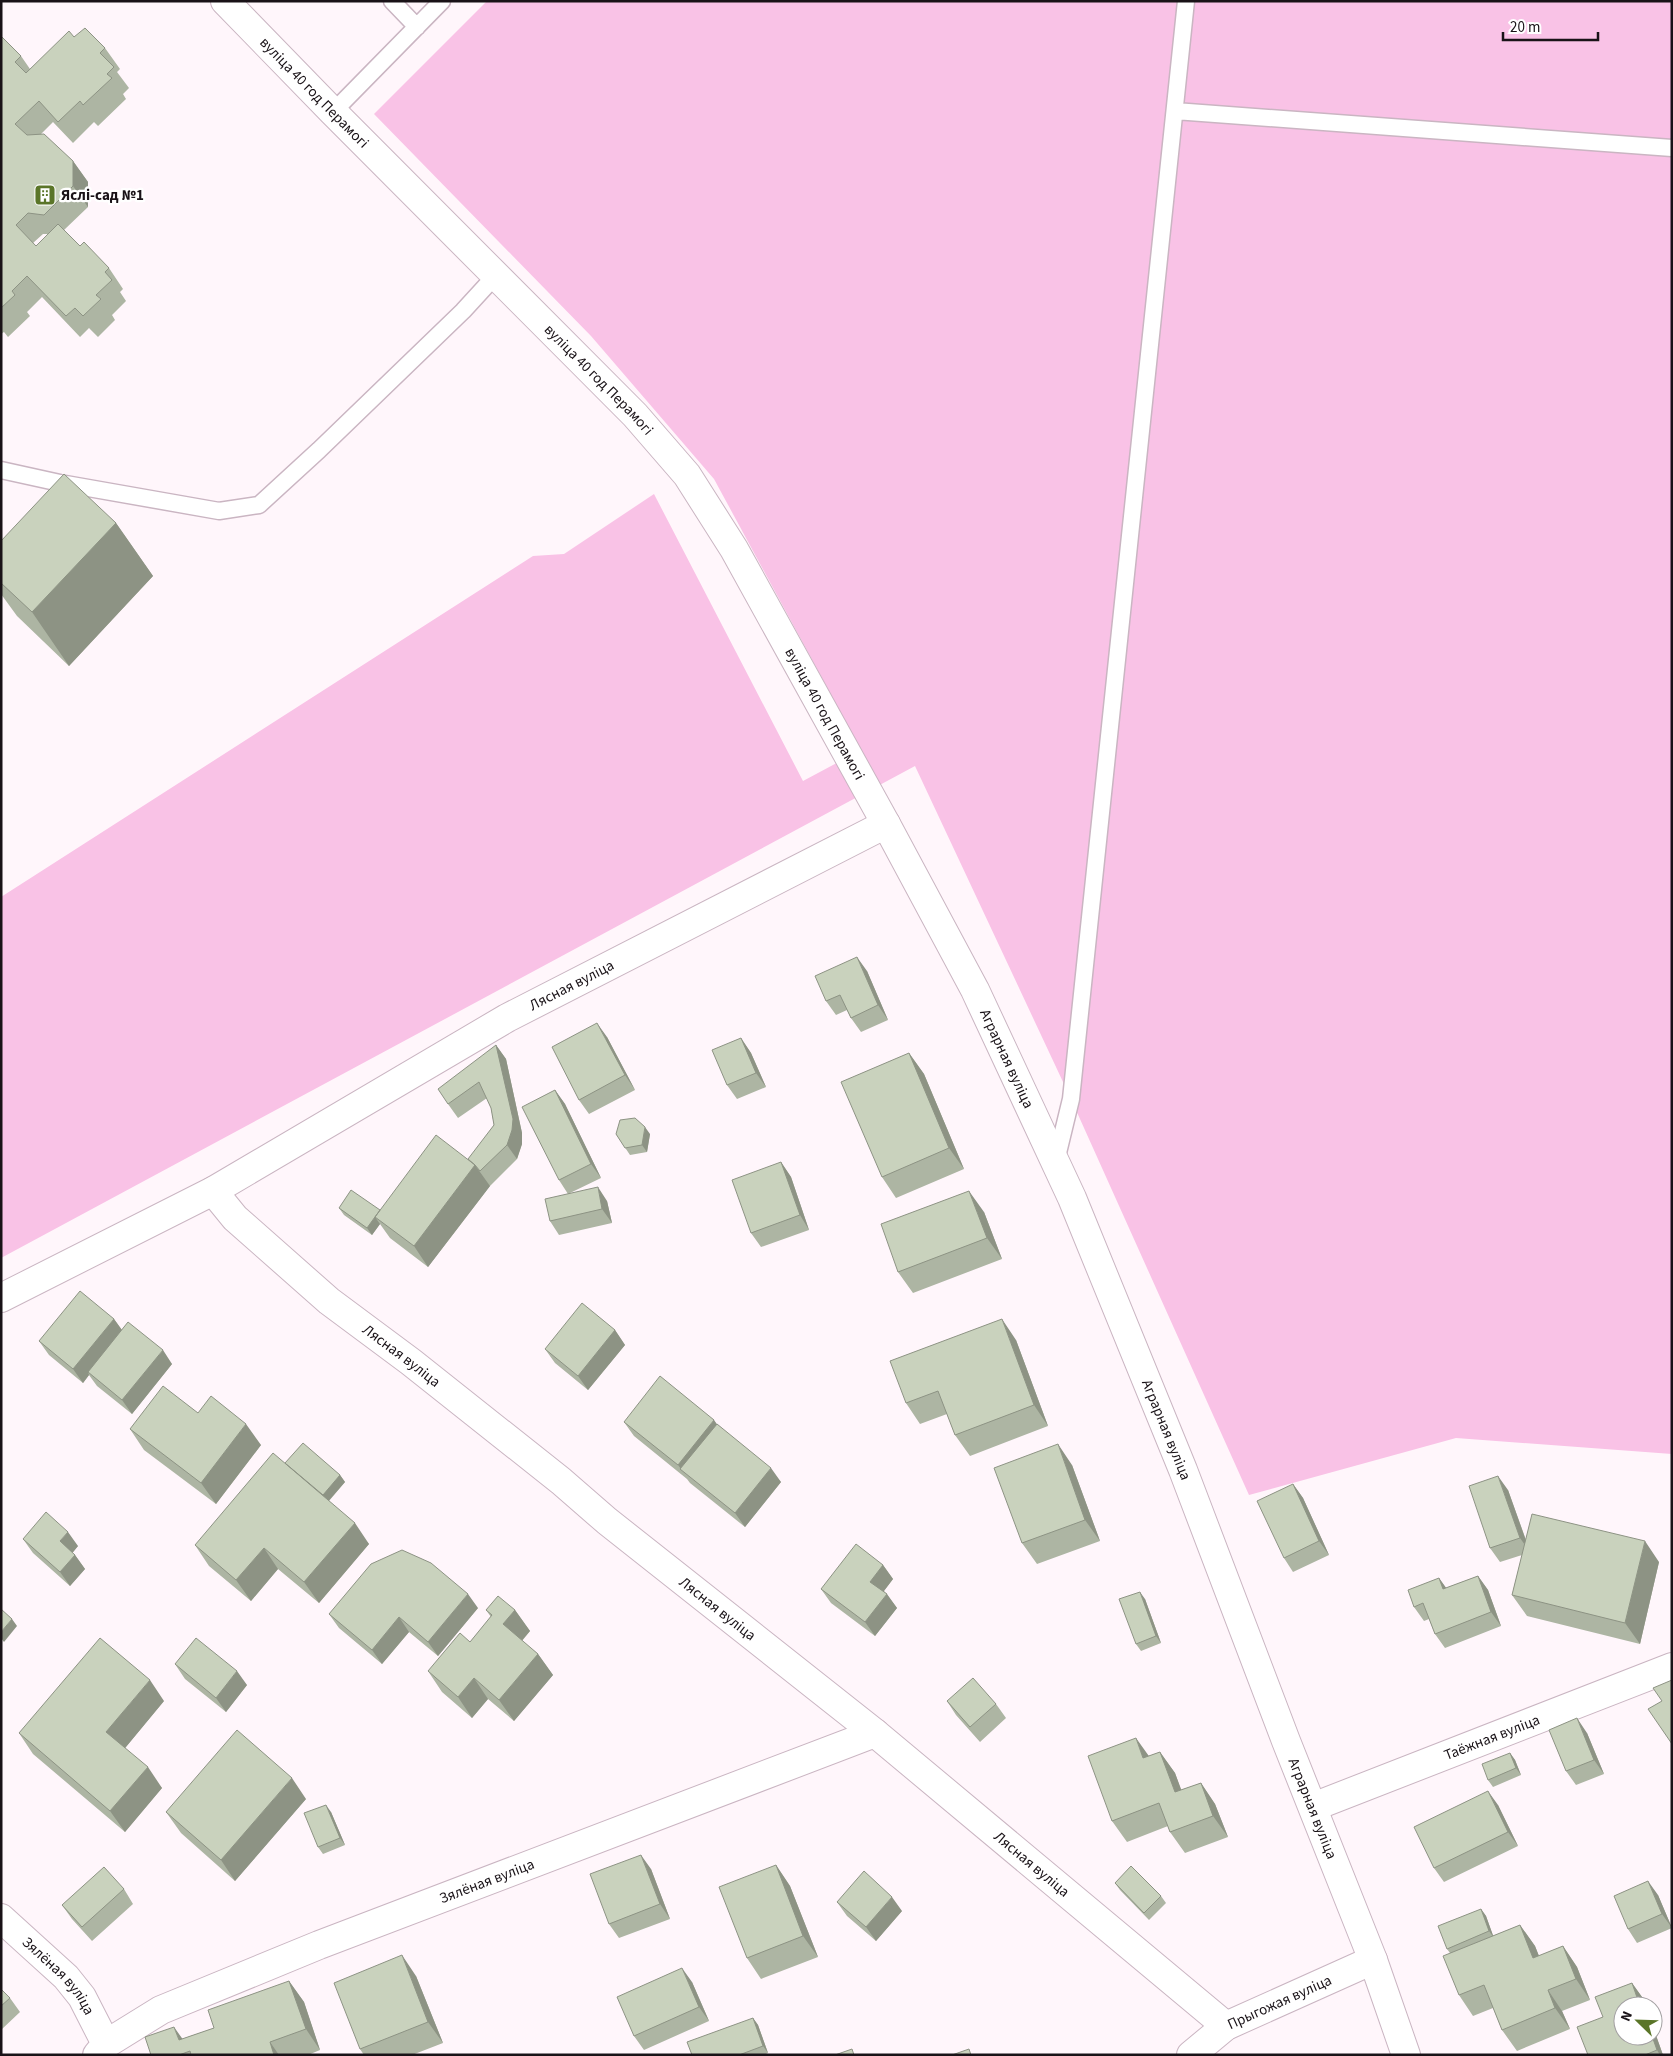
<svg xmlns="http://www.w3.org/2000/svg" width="1673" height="2056" font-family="'Source Sans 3',sans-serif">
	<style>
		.green { fill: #f9c2e6 }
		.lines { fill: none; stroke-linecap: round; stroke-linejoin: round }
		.lane-casing { stroke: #cab5c2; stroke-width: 19 }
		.street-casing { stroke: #cab5c2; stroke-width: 30 }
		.secondary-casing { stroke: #cab5c2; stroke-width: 30 }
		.lane { stroke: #fff; stroke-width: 16 }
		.street { stroke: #fff; stroke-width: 28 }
		.secondary { stroke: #fff; stroke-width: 28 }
		.wall { fill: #adb5a3; fill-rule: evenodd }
		.shaded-wall { fill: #8d9384 }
		.building { fill: #c9d2bd; stroke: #8d9384 }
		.labels { text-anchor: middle; stroke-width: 4.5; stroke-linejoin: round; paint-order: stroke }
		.street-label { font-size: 15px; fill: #191217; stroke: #fff }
		.poi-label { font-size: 15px; font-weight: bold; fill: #191217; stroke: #fff; text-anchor: start }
	</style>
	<rect width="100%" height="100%" fill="#fff6fb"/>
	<path class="green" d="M 487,1 L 1672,1 L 1672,1454 L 1456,1438 L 1249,1495 L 1071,1099 L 915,766 L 1,1258 L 1,897 L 533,556 L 564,554 L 654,494 L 803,781 L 861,750 L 714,479 L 591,336 L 374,114 Z"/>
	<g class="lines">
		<g class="lane-casing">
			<path id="lane" d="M 392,1 L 417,27
				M 1175,111 L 1672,148
				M 333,112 L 442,1
				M 1,470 L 60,483 L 219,511 L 259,505 L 319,450 L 463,311 L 496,275
				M 1056,1161 L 1071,1099 L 1186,1"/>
		</g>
		<g class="street-casing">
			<g id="street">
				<path id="s1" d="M 213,1191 L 235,1218 L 329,1301 L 411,1362 L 561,1481 L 607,1521 L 875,1733 L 1226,2026"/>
				<path id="s2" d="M 1,1298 L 213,1191 L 507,1018 L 886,824"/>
				<path id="s3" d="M 1313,1807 L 1672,1667"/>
				<path id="s4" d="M 1,1918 L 66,1977 L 82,1997 L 106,2044 L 97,2055"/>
				<path id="s5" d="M 106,2044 L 161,2010 L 319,1945 L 875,1733"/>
				<path id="s6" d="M 1191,2055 L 1226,2026 L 1373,1960"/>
			</g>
		</g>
		<g class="secondary-casing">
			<g id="secondary">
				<path id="s7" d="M 225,1 L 333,112 L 635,415 L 687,475 L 734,549 L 886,824 L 975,990 L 1072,1198 L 1183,1470 L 1286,1741 L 1373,1960 L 1406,2055"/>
			</g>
		</g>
		<use href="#lane" class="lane"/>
		<use href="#street" class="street"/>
		<use href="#secondary" class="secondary"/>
	</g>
	<path class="wall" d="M 1,36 L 21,56 L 30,69 L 74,37 L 105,48 L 120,69 L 117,72 L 129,88 L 123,94 L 126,99 L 98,126 L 94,122 L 73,143 L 53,122 L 41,134 L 73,161 L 88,182 L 88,207 L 64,230 L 80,246 L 109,268 L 123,289 L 120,292 L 126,301 L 112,315 L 115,320 L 98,337 L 89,328 L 80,337 L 42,297 L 27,312 L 30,316 L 8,337 L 4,332 L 1,334 ZM 43,234 L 48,234 L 36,246 L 33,243 Z
		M 116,523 L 153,576 L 69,666 L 17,616 L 1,594 L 1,541 Z
		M 867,971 L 888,1020 L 861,1032 L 851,1018 L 847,1010 L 836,1015 L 826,1001 Z
		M 607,1037 L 635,1090 L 589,1114 L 579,1100 Z
		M 741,1038 L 751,1053 L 766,1087 L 737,1099 L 727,1085 Z
		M 496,1045 L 506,1059 L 522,1133 L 522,1144 L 517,1159 L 490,1186 L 428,1267 L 390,1238 L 380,1224 L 372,1235 L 344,1215 L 339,1208 L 380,1210 L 469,1160 L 494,1125 L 491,1108 L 487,1098 L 458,1118 L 448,1104 Z
		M 909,1053 L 924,1074 L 964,1169 L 896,1198 L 882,1177 Z
		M 555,1090 L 565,1104 L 601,1178 L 570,1193 L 607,1201 L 612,1223 L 559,1235 L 550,1221 L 568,1194 L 559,1180 Z
		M 616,1134 L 650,1134 L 647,1152 L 630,1155 Z
		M 781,1162 L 791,1177 L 809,1230 L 761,1247 L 751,1233 Z
		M 984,1212 L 1002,1259 L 913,1293 L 898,1272 Z
		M 114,1319 L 122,1330 L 172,1364 L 132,1414 L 97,1386 L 89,1375 L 83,1383 L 49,1355 L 39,1341 Z
		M 615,1330 L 625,1345 L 588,1390 L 555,1363 L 545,1349 Z
		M 1016,1340 L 1048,1426 L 970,1456 L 955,1435 L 947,1414 L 920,1424 L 906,1403 Z
		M 198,1413 L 261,1445 L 216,1504 L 144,1450 L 130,1429 Z
		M 624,1422 L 718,1425 L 781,1482 L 745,1527 L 690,1483 L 687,1479 L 634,1436 Z
		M 285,1463 L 340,1475 L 345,1482 L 329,1501 L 369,1544 L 319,1603 L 278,1569 L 251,1601 L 209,1566 L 195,1545 Z
		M 1072,1465 L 1100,1541 L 1037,1564 L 1022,1543 Z
		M 1293,1484 L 1303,1498 L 1329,1555 L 1293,1572 L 1284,1558 Z
		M 1508,1490 L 1526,1540 L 1659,1562 L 1640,1644 L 1527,1616 L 1512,1595 L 1522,1555 L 1500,1562 L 1490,1548 Z
		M 23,1539 L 78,1546 L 72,1553 L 75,1555 L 85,1569 L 70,1586 L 33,1553 Z
		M 883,1565 L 893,1579 L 884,1591 L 897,1608 L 875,1636 L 831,1603 L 821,1589 Z
		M 1478,1576 L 1488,1590 L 1501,1626 L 1445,1648 L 1435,1634 L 1429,1619 L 1424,1621 L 1414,1607 L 1439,1578 L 1446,1588 Z
		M 1145,1599 L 1161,1643 L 1141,1651 L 1136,1644 Z
		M 478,1608 L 438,1656 L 409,1632 L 382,1664 L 339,1628 L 329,1614 Z
		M 486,1610 L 515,1610 L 530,1631 L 522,1641 L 538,1654 L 553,1675 L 514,1721 L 488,1699 L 472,1718 L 442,1692 L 428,1671 L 470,1642 L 491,1617 Z
		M 175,1664 L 247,1685 L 226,1712 L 185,1679 Z
		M 164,1701 L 125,1748 L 162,1788 L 125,1832 L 33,1754 L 19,1733 Z
		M 947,1701 L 996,1704 L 1006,1718 L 980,1742 L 956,1715 Z
		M 1587,1733 L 1604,1774 L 1576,1785 L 1566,1771 Z
		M 1160,1752 L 1175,1773 L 1181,1790 L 1201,1783 L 1215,1804 L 1228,1837 L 1185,1853 L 1170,1832 L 1168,1826 L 1127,1842 L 1112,1821 L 1149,1756 Z
		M 1510,1753 L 1515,1760 L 1521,1775 L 1493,1787 L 1488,1780 Z
		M 306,1799 L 235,1881 L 181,1833 L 166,1812 Z
		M 1498,1805 L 1518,1846 L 1444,1882 L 1434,1868 Z
		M 331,1812 L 345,1845 L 323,1854 L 318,1847 Z
		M 776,1865 L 790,1886 L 818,1957 L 761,1979 L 747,1958 Z
		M 651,1869 L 670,1919 L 619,1938 L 609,1924 Z
		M 1115,1883 L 1161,1896 L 1166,1903 L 1149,1920 L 1120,1890 Z
		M 124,1889 L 133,1904 L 92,1941 L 72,1919 L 62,1905 Z
		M 1658,1895 L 1672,1928 L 1637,1943 L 1628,1929 Z
		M 837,1902 L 902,1911 L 876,1941 L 847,1916 Z
		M 1481,1909 L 1486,1916 L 1493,1936 L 1520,1925 L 1535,1946 L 1539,1956 L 1563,1946 L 1577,1967 L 1590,2000 L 1562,2011 L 1570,2029 L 1517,2051 L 1502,2030 L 1493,2008 L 1473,2016 L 1459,1995 L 1450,1953 L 1447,1949 Z
		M 416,1976 L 443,2043 L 412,2055 L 364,2055 L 360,2049 Z
		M 289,1981 L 304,2002 L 320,2050 L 308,2055 L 151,2055 L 182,2039 L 214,2028 Z
		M 692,1982 L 709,2021 L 644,2050 L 634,2036 Z
		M 1632,1983 L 1642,1997 L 1645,2006 L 1623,2006 L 1653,2036 L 1653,2027 L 1663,2055 L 1588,2055 L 1603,2017 Z
		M 1,1989 L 10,1998 L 20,2012 L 1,2030 Z
		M 753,2018 L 758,2025 L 768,2053 L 764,2055 L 692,2055 Z"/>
	<path class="shaded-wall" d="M 73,161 L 88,182 L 88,207 L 73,186 Z
		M 116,523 L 153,576 L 69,666 L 32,612 Z
		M 857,957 L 867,971 L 888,1020 L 878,1005 Z
		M 597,1023 L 607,1037 L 635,1090 L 625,1075 Z
		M 741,1038 L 751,1053 L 766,1087 L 756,1073 Z
		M 496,1045 L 506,1059 L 522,1133 L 522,1144 L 517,1159 L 507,1145 Z
		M 909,1053 L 924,1074 L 964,1169 L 949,1148 Z
		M 555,1090 L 565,1104 L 601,1178 L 591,1164 Z
		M 645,1127 L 650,1134 L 647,1152 L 642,1145 Z
		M 781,1162 L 791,1177 L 809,1230 L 800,1215 Z
		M 475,1165 L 490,1186 L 428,1267 L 414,1246 Z
		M 598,1187 L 607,1201 L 612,1223 L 602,1209 Z
		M 969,1191 L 984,1212 L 1002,1259 L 987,1238 Z
		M 375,1217 L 380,1224 L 372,1235 L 367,1228 Z
		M 114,1319 L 124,1333 L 88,1372 L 89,1375 L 83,1383 L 73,1369 Z
		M 1002,1319 L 1016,1340 L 1048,1426 L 1034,1405 Z
		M 615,1330 L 625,1345 L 588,1390 L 578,1376 Z
		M 163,1350 L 172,1364 L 132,1414 L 122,1400 Z
		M 714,1420 L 724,1434 L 681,1469 L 678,1465 Z
		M 246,1424 L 261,1445 L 216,1504 L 201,1483 Z
		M 1058,1444 L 1072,1465 L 1100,1541 L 1085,1520 Z
		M 771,1468 L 781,1482 L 745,1527 L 735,1513 Z
		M 340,1475 L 345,1482 L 325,1505 L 320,1498 Z
		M 1498,1476 L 1508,1490 L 1530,1552 L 1520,1538 Z
		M 1293,1484 L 1303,1498 L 1329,1555 L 1319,1541 Z
		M 355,1523 L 369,1544 L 319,1603 L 304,1582 Z
		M 68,1532 L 78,1546 L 70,1556 L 60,1541 Z
		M 1645,1541 L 1659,1562 L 1640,1644 L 1625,1623 Z
		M 264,1548 L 278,1569 L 251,1601 L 236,1580 Z
		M 75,1555 L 85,1569 L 70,1586 L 60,1572 Z
		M 883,1565 L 893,1579 L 880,1596 L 870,1582 Z
		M 1478,1576 L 1488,1590 L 1501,1626 L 1491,1612 Z
		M 1439,1578 L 1449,1592 L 1443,1589 Z
		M 1140,1592 L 1145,1599 L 1161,1643 L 1156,1636 Z
		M 468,1594 L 478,1608 L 438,1656 L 428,1642 Z
		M 887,1594 L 897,1608 L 875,1636 L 865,1622 Z
		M 515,1610 L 530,1631 L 518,1645 L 503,1624 Z
		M 399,1617 L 409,1632 L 382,1664 L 372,1650 Z
		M 12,1619 L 17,1626 L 4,1642 L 1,1638 L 1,1632 Z
		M 538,1654 L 553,1675 L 514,1721 L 499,1700 Z
		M 237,1671 L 247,1685 L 226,1712 L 216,1698 Z
		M 474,1678 L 488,1699 L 472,1718 L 458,1697 Z
		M 150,1680 L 164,1701 L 121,1753 L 106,1732 Z
		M 1577,1718 L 1587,1733 L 1604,1774 L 1594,1760 Z
		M 1136,1738 L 1151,1759 L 1143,1758 Z
		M 1160,1752 L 1175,1773 L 1190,1813 L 1175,1792 Z
		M 1510,1753 L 1515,1760 L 1521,1775 L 1516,1768 Z
		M 148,1767 L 162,1788 L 125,1832 L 110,1811 Z
		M 292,1778 L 306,1799 L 235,1881 L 221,1860 Z
		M 1201,1783 L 1215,1804 L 1228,1837 L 1213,1816 Z
		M 1488,1791 L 1498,1805 L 1518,1846 L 1508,1832 Z
		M 326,1805 L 331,1812 L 345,1845 L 340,1838 Z
		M 641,1855 L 651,1869 L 670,1919 L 660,1904 Z
		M 776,1865 L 790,1886 L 818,1957 L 803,1936 Z
		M 1648,1881 L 1658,1895 L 1672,1928 L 1662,1914 Z
		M 892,1897 L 902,1911 L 876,1941 L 866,1927 Z
		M 1481,1909 L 1486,1916 L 1494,1938 L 1489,1931 Z
		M 1520,1925 L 1535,1946 L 1548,1979 L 1533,1958 Z
		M 1563,1946 L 1577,1967 L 1590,2000 L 1576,1979 Z
		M 402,1955 L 416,1976 L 443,2043 L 428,2022 Z
		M 682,1968 L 692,1982 L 709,2021 L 699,2007 Z
		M 289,1981 L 304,2002 L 320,2050 L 306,2029 Z
		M 1632,1983 L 1642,1997 L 1645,2006 L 1640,2006 Z
		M 1548,1990 L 1562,2011 L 1570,2029 L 1555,2008 Z
		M 753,2018 L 758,2025 L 768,2053 L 763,2046 Z
		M 174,2027 L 189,2048 L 179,2040 Z
		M 1653,2027 L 1663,2055 L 1660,2055 L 1657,2050 L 1652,2036 L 1653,2036 Z
		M 270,2042 L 279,2055 L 274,2055 Z"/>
	<path class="building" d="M 85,28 L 105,48 L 100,53 L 114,67 L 107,74 L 112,78 L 83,105 L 80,101 L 58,122 L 39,101 L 15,124 L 27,135 L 44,134 L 73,161 L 73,186 L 44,215 L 28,213 L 16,225 L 36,246 L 58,224 L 80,246 L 84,242 L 109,268 L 105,272 L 112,280 L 96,295 L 101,299 L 83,316 L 75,308 L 66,316 L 27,276 L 12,291 L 15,295 L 1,308 L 1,36 L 21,56 L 15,62 L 26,73 L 69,31 L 74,37 Z
		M 64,474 L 116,523 L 32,612 L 1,583 L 1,541 Z
		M 857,957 L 878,1005 L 851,1018 L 840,995 L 826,1001 L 815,976 Z
		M 597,1023 L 625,1075 L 579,1100 L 552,1047 Z
		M 741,1038 L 756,1073 L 727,1085 L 712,1050 Z
		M 496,1045 L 513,1119 L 512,1130 L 507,1145 L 480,1171 L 475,1165 L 468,1159 L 494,1125 L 491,1108 L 479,1082 L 448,1104 L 438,1089 Z
		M 909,1053 L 949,1148 L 882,1177 L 841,1082 Z
		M 555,1090 L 591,1164 L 559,1180 L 522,1107 Z
		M 635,1118 L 645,1127 L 642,1145 L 625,1148 L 616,1134 L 620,1120 Z
		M 436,1135 L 475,1165 L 414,1246 L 375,1217 Z
		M 781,1162 L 800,1215 L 751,1233 L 732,1180 Z
		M 598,1187 L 602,1209 L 550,1221 L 545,1199 Z
		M 351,1190 L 380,1210 L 367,1228 L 339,1208 Z
		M 969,1191 L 987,1238 L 898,1272 L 881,1224 Z
		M 80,1291 L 114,1319 L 73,1369 L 39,1341 Z
		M 582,1303 L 615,1330 L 578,1376 L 545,1349 Z
		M 1002,1319 L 1034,1405 L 955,1435 L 938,1391 L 906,1403 L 890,1361 Z
		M 128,1322 L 163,1350 L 122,1400 L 88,1372 Z
		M 660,1376 L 714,1420 L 678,1465 L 624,1422 Z
		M 163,1386 L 198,1413 L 211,1396 L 246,1424 L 201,1483 L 130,1429 Z
		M 717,1424 L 771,1468 L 735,1513 L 680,1469 Z
		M 303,1443 L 340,1475 L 323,1495 L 285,1463 Z
		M 1058,1444 L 1085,1520 L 1022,1543 L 994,1468 Z
		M 273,1453 L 355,1523 L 304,1582 L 264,1548 L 236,1580 L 195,1545 Z
		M 1498,1476 L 1520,1538 L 1490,1548 L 1469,1486 Z
		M 1293,1484 L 1319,1541 L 1284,1558 L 1257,1501 Z
		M 46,1512 L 68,1532 L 60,1541 L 75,1555 L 60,1572 L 23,1539 Z
		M 1532,1514 L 1645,1541 L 1625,1623 L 1512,1595 Z
		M 856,1544 L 883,1565 L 870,1582 L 887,1594 L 865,1622 L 821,1589 Z
		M 402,1550 L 431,1563 L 468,1594 L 428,1642 L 399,1617 L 372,1650 L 329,1614 L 371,1564 Z
		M 1478,1576 L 1491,1612 L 1435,1634 L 1423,1603 L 1414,1607 L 1408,1590 L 1439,1578 L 1443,1589 Z
		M 1140,1592 L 1156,1636 L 1136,1644 L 1119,1599 Z
		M 498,1596 L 515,1610 L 503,1624 L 538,1654 L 499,1700 L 474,1678 L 458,1697 L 428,1671 L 460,1633 L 470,1642 L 492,1615 L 486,1610 Z
		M 1,1609 L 12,1619 L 1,1632 Z
		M 100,1638 L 150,1680 L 106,1732 L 148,1767 L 110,1811 L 19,1733 Z
		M 196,1638 L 237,1671 L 216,1698 L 175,1664 Z
		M 973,1678 L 996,1704 L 970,1727 L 947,1701 Z
		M 1672,1680 L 1672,1744 L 1648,1709 L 1662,1701 L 1653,1688 Z
		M 1577,1718 L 1594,1760 L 1566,1771 L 1549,1730 Z
		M 237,1730 L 292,1778 L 221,1860 L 166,1812 Z
		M 1136,1738 L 1143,1758 L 1160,1752 L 1175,1792 L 1201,1783 L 1213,1816 L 1170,1832 L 1159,1803 L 1112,1821 L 1088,1756 Z
		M 1510,1753 L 1516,1768 L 1488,1780 L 1482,1764 Z
		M 1488,1791 L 1508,1832 L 1434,1868 L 1414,1827 Z
		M 326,1805 L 340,1838 L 318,1847 L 304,1813 Z
		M 641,1855 L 660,1904 L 609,1924 L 590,1874 Z
		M 776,1865 L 803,1936 L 747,1958 L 719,1887 Z
		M 1131,1866 L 1161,1896 L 1144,1913 L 1115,1883 Z
		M 104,1867 L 124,1889 L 82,1927 L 62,1905 Z
		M 864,1871 L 892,1897 L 866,1927 L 837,1902 Z
		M 1648,1881 L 1662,1914 L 1628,1929 L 1614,1896 Z
		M 1481,1909 L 1489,1931 L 1447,1949 L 1438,1926 Z
		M 1520,1925 L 1533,1958 L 1563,1946 L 1576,1979 L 1548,1990 L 1555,2008 L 1502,2030 L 1484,1985 L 1459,1995 L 1443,1956 Z
		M 402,1955 L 428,2022 L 360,2049 L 334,1983 Z
		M 682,1968 L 699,2007 L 634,2036 L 617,1997 Z
		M 289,1981 L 306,2029 L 270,2042 L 274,2055 L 191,2055 L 190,2051 L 179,2055 L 151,2055 L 145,2037 L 174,2027 L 179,2040 L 214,2028 L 208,2010 Z
		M 1632,1983 L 1640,2006 L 1623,2006 L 1623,2036 L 1652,2036 L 1657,2050 L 1645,2055 L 1588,2055 L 1577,2027 L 1603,2017 L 1595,1997 Z
		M 1,1989 L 10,1998 L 1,2006 Z
		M 753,2018 L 763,2046 L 739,2055 L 692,2055 L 687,2042 Z
		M 852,2049 L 854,2055 L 835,2055 Z
		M 969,2049 L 971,2055 L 952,2055 Z"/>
	<defs>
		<g id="building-square" transform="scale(1.125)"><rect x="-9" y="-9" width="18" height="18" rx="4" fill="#5a7528" stroke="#fff"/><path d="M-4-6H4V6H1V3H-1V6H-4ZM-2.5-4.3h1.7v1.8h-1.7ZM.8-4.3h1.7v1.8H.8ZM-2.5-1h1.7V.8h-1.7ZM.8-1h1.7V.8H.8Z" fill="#fff"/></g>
	</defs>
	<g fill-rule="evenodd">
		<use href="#building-square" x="45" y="195"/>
	</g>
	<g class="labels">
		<g class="street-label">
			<text dy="5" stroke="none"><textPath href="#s7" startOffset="128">вуліца 40 год Перамогі</textPath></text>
			<text dy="5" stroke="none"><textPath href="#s7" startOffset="532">вуліца 40 год Перамогі</textPath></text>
			<text dy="5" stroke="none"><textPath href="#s7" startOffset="938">вуліца 40 год Перамогі</textPath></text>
			<text dy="5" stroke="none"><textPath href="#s2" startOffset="651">Лясная вуліца</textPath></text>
			<text dy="5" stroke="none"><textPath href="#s7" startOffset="1328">Аграрная вуліца</textPath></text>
			<text dy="5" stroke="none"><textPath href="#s1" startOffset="251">Лясная вуліца</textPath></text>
			<text dy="5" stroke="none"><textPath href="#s7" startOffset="1732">Аграрная вуліца</textPath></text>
			<text dy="5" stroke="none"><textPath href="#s1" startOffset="656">Лясная вуліца</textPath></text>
			<text dy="5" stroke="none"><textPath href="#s3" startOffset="192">Таёжная вуліца</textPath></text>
			<text dy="5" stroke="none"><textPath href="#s7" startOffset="2138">Аграрная вуліца</textPath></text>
			<text dy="5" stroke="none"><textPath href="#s1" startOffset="1061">Лясная вуліца</textPath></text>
			<text dy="5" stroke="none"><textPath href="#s5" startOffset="415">Зялёная вуліца</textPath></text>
			<text dy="5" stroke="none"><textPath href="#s4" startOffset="82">Зялёная вуліца</textPath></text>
			<text dy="5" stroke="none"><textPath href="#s6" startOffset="104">Прыгожая вуліца</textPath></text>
		</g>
		<g class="poi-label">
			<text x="61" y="200">Яслі-сад №1</text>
		</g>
	</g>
	<rect width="1673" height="2056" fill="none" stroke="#191217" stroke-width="5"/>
	<g transform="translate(1638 2021) rotate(293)"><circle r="24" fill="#ffffff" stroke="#a3a0a2"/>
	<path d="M0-4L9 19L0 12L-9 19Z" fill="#5a7528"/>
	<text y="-8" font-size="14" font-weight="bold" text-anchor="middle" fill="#191217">N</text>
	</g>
	<path d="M1503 32v8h95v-8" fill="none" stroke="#191217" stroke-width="2.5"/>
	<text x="1510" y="32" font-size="15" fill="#191217" stroke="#ffffff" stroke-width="4" paint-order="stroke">20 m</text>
</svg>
